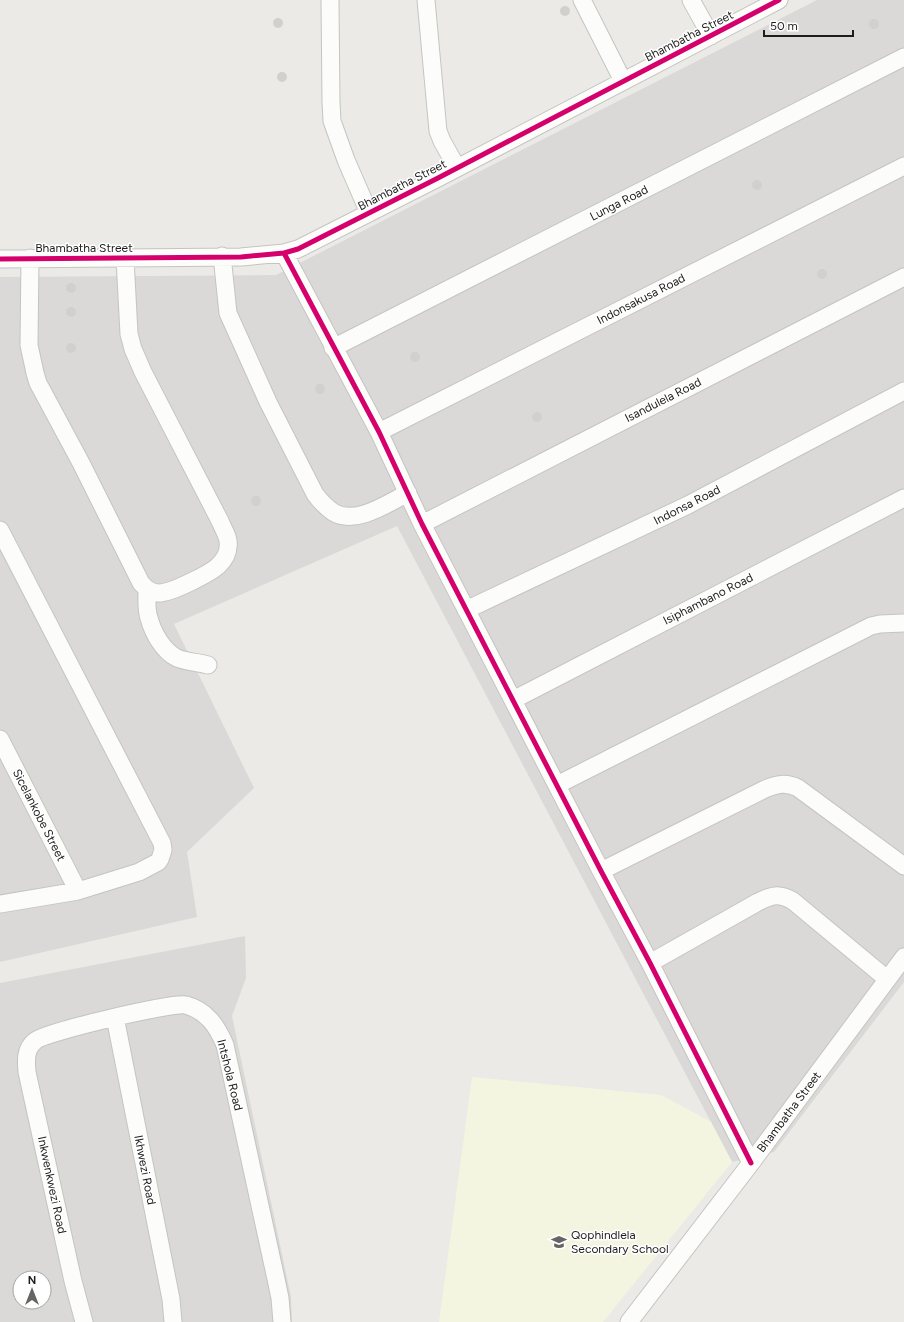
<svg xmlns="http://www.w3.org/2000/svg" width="904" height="1322" font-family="Figtree,sans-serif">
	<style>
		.residential { fill: #dad9d7; fill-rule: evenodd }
		.education { fill: #f4f5e0 }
		.building { fill: #d2d0cc }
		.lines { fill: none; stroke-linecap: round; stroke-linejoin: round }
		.minor-casing { stroke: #c4c4c2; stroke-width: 19 }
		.minor { stroke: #fcfcfb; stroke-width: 17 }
		.cycleway-casing { stroke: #fff; stroke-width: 8 }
		.cycleway { stroke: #d6006c; stroke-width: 5 }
		.labels { text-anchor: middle; stroke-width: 3; stroke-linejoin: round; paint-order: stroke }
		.street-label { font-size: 12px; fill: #1d1d1d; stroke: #fff }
		.poi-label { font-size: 12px; fill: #1d1d1d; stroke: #fff; text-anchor: start }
	</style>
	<rect width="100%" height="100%" fill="#ebeae6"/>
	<path class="residential" d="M 817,0 L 904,0 L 904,982 L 774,1152 L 732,1162 L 397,526 L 174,624 L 254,788 L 187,852 L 197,917 L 0,962 L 0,277 L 276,275 Z
		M 245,936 L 246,978 L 232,1016 L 291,1297 L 292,1322 L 0,1322 L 0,983 ZM 20,1278 L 44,1278 L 44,1302 L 20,1302 Z"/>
	<path class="education" d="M 472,1077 L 661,1095 L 711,1122 L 732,1162 L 603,1322 L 439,1322 Z"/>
	<path class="building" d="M560 11a5 5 0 1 1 10 0a5 5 0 1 1-10 0Z
		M273 23a5 5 0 1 1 10 0a5 5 0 1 1-10 0Z
		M869 24a5 5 0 1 1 10 0a5 5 0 1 1-10 0Z
		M277 77a5 5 0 1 1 10 0a5 5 0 1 1-10 0Z
		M752 185a5 5 0 1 1 10 0a5 5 0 1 1-10 0Z
		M817 274a5 5 0 1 1 10 0a5 5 0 1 1-10 0Z
		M66 288a5 5 0 1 1 10 0a5 5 0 1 1-10 0Z
		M66 312a5 5 0 1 1 10 0a5 5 0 1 1-10 0Z
		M66 348a5 5 0 1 1 10 0a5 5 0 1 1-10 0Z
		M410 357a5 5 0 1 1 10 0a5 5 0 1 1-10 0Z
		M315 389a5 5 0 1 1 10 0a5 5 0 1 1-10 0Z
		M532 417a5 5 0 1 1 10 0a5 5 0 1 1-10 0Z
		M251 501a5 5 0 1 1 10 0a5 5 0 1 1-10 0Z"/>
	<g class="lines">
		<g class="minor-casing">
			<path id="minor" d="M 330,0 L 331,102 L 332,121 L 346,160 L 369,213
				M 426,0 L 438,131 L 442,141 L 457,168
				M 582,0 L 623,81
				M 691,0 L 711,36
				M 284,253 L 379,432 L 422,524 L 601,871 L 650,963 L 751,1163
				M 222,256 L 228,313 L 268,402 L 315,494 C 320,501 326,507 333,512 C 355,526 388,503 408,493
				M 30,258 L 29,345 L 35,373 L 38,383 L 81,463 L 141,583 C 146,589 151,593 159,593 C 171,593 209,574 218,566 C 223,561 228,554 228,547 C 230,538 223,529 220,521 L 143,372 L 133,349 L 129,334 L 125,258
				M 0,259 L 241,257 L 284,253 L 298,249 L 438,178 L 779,0
				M 333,348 L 904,57
				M 379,432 L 904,166
				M 422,524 L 904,277
				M 0,530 L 162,843 L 163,850 L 160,859 L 158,862 L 139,872 L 78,891 L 0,904
				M 147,590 C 147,600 146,609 149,618 C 153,633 163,651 177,658 C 186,662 198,662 208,665
				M 466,610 L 688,505 L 904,391
				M 513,700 L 904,498
				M 0,739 L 78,891
				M 557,785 L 871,626 L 880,624 L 904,623
				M 601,871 L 765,789 C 777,784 786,782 798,788 L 904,866
				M 650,963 L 758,902 C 772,895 779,893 793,901 L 887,979
				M 115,1017 L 171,1299 L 173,1322
				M 84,1322 L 73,1281 L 27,1072 C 26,1061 25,1049 35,1041 C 45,1032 173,1002 186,1005 C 207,1011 217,1026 225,1045 L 276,1279 L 280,1298 L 282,1322
				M 629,1322 L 751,1163 L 904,957"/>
		</g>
		<use href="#minor" class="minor"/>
		<g class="cycleway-casing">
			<path id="cycleway" d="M 284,253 L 379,432 L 422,524 L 601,871 L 650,963 L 751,1163
				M 0,259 L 241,257 L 284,253 L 298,249 L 438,178 L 779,0"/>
		</g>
		<use href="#cycleway" class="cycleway"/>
	</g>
	<defs>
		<g id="school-bare" transform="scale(1.2)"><path d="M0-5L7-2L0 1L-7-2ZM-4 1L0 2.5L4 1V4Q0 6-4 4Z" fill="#656563" stroke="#fff" stroke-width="2.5" paint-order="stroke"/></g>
	</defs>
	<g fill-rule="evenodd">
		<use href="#school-bare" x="559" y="1242"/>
	</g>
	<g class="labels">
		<g class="street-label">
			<text transform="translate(689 36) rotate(-27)" y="4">Bhambatha Street</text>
			<text transform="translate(402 185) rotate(-27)" y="4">Bhambatha Street</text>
			<text transform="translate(619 203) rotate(-27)" y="4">Lunga Road</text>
			<text x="84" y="252">Bhambatha Street</text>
			<text transform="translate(641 299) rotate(-27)" y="4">Indonsakusa Road</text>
			<text transform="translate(663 400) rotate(-27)" y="4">Isandulela Road</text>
			<text transform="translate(687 505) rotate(-27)" y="4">Indonsa Road</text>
			<text transform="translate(708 599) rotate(-27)" y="4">Isiphambano Road</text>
			<text transform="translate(39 815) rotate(63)" y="4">Sicelankobe Street</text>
			<text transform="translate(230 1075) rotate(76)" y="4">Intshola Road</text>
			<text transform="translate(789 1112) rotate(-53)" y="4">Bhambatha Street</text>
			<text transform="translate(145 1170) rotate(79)" y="4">Ikhwezi Road</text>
			<text transform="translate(52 1185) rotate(78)" y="4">Inkwenkwezi Road</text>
		</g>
		<g class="poi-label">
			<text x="571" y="1239">Qophindlela<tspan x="571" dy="14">Secondary School</tspan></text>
		</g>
	</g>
	<g transform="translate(32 1290)"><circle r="19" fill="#ffffff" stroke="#a5a5a5"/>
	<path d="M0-3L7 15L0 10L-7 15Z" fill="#656563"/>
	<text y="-6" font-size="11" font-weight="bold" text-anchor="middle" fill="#1d1d1d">N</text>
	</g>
	<path d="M764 30v6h89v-6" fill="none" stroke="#1d1d1d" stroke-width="2"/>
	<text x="770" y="30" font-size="12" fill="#1d1d1d" stroke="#ffffff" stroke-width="3" paint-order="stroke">50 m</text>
</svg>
